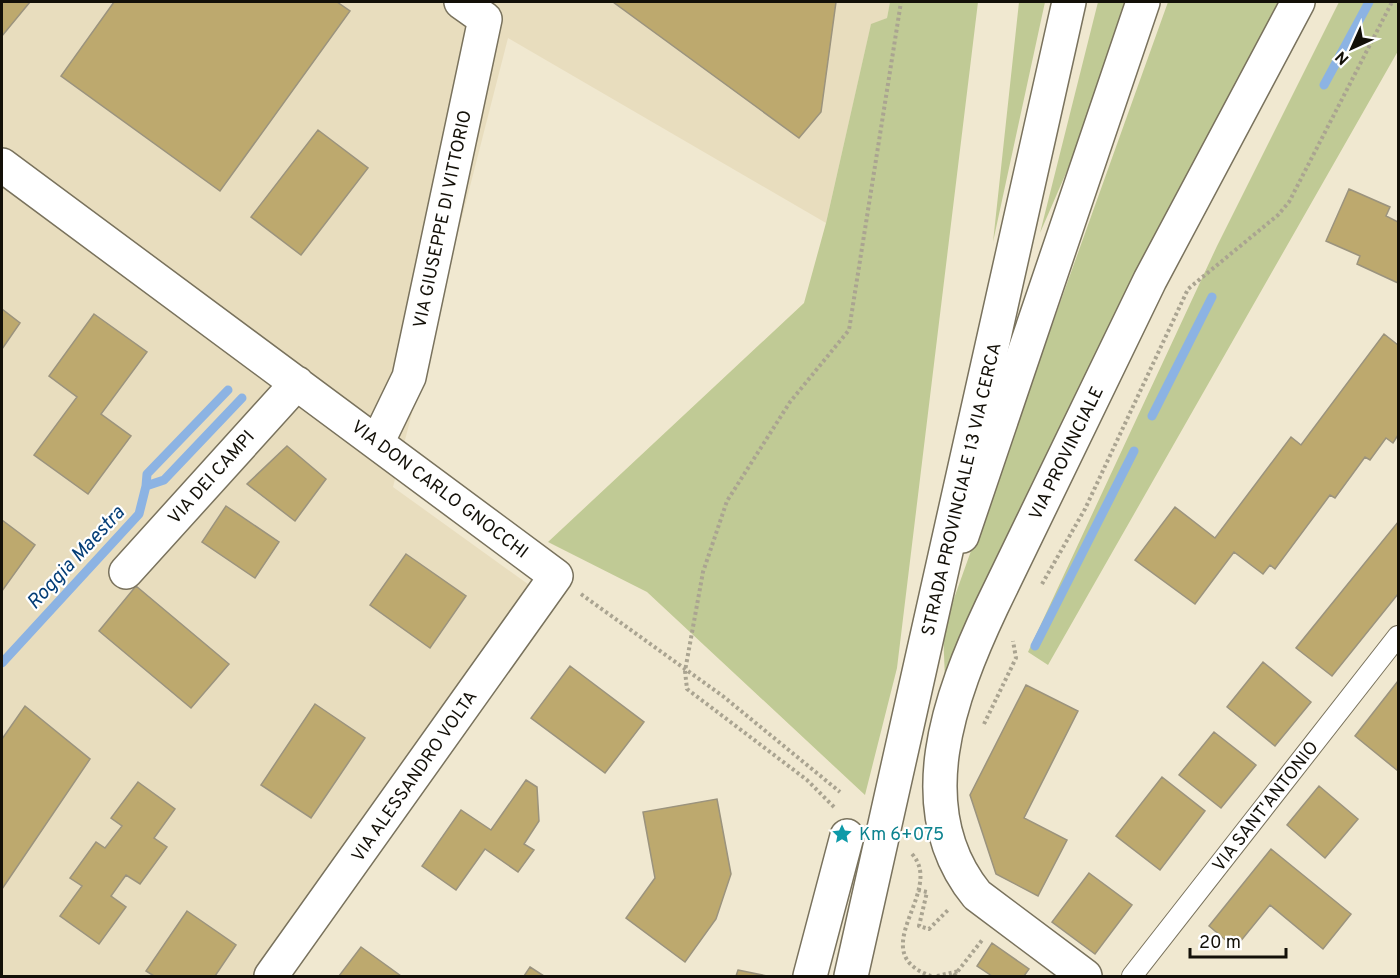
<svg xmlns="http://www.w3.org/2000/svg" width="1400" height="978" font-family="Overpass,sans-serif">
	<style>
		.built { fill: #e8ddbe }
		.green { fill: #c0ca95 }
		.lines { fill: none; stroke-linecap: round; stroke-linejoin: round }
		.stream { stroke: #8cb3e3; stroke-width: 9 }
		.building { fill: #bda96e; stroke: #9b937d; stroke-width: 1.5 }
		.service-casing { stroke: #79725d; stroke-width: 22 }
		.minor-casing { stroke: #79725d; stroke-width: 36 }
		.tertiary-casing { stroke: #79725d; stroke-width: 36 }
		.path { stroke: #aaa491; stroke-width: 4; stroke-dasharray: 3 3; stroke-linecap: butt }
		.service { stroke: #fff; stroke-width: 20 }
		.minor { stroke: #fff; stroke-width: 33 }
		.tertiary { stroke: #fff; stroke-width: 33 }
		.labels { text-anchor: middle; stroke-width: 4.5; stroke-linejoin: round; paint-order: stroke }
		.street-label { font-size: 18px; fill: #131008; stroke: #fff }
		.culture-label { font-size: 18px; fill: #0d838f; stroke: #fff; text-anchor: start }
		.water-label { font-size: 20px; font-style: italic; fill: #053e77; stroke: #fff }
	</style>
	<rect width="100%" height="100%" fill="#f0e8d0"/>
	<path class="built" d="M 2,2 L 890,2 L 887,18 L 871,25 L 826,223 L 508,38 L 393,487 L 532,587 L 255,976 L 2,976 Z"/>
	<path class="green" d="M 890,2 L 978,2 L 897,668 L 865,795 L 647,592 L 548,542 L 804,303 L 826,223 L 871,24 L 887,18 Z
		M 1019,2 L 1045,2 L 993,242 Z
		M 1098,2 L 1130,2 L 1093,111 L 1040,233 Z
		M 1168,2 L 1285,2 L 945,680 L 943,629 Z
		M 1339,2 L 1398,2 L 1398,51 L 1048,665 L 1028,652 L 1217,246 Z"/>
	<g class="lines">
		<path class="stream" d="M 1324,85 L 1369,2
			M 1152,416 L 1212,297
			M 146,486 L 147,474 L 228,390
			M 1035,646 L 1134,451
			M 2,663 L 139,514 L 146,486 L 164,480 L 242,398"/>
	</g>
	<path class="building" d="M 2,2 L 30,2 L 2,36 Z
		M 114,2 L 337,2 L 350,11 L 220,191 L 61,76 Z
		M 613,2 L 836,2 L 821,112 L 799,138 Z
		M 318,130 L 368,168 L 301,255 L 251,217 Z
		M 1349,189 L 1390,207 L 1386,216 L 1398,222 L 1398,283 L 1357,264 L 1360,256 L 1326,241 Z
		M 2,309 L 20,323 L 2,349 Z
		M 94,314 L 147,352 L 101,414 L 131,436 L 88,494 L 34,455 L 77,397 L 49,376 Z
		M 1384,334 L 1398,345 L 1398,435 L 1393,443 L 1386,438 L 1370,460 L 1365,457 L 1335,498 L 1330,495 L 1275,569 L 1270,565 L 1263,574 L 1234,552 L 1195,604 L 1135,560 L 1175,507 L 1215,538 L 1291,437 L 1301,445 Z
		M 287,446 L 326,479 L 295,521 L 247,484 Z
		M 226,506 L 279,542 L 255,578 L 202,542 Z
		M 2,520 L 35,545 L 2,591 Z
		M 1398,522 L 1398,594 L 1332,676 L 1296,648 Z
		M 406,554 L 466,596 L 430,648 L 370,605 Z
		M 136,586 L 229,664 L 191,708 L 99,631 Z
		M 1263,662 L 1311,702 L 1275,746 L 1227,707 Z
		M 570,666 L 644,722 L 605,773 L 531,718 Z
		M 1398,681 L 1398,771 L 1355,736 Z
		M 1026,685 L 1078,711 L 1024,818 L 1067,840 L 1038,896 L 996,874 L 970,795 Z
		M 315,704 L 365,738 L 311,818 L 261,785 Z
		M 25,706 L 90,759 L 2,889 L 2,739 Z
		M 1214,732 L 1256,765 L 1221,808 L 1179,775 Z
		M 1162,777 L 1205,811 L 1160,870 L 1116,836 Z
		M 526,780 L 537,787 L 539,821 L 524,844 L 534,850 L 518,872 L 485,849 L 456,890 L 422,866 L 461,810 L 491,830 Z
		M 138,782 L 175,809 L 154,838 L 167,847 L 140,884 L 126,875 L 111,896 L 126,907 L 99,944 L 60,916 L 82,886 L 70,878 L 96,842 L 105,848 L 122,826 L 111,818 Z
		M 1319,786 L 1358,819 L 1325,858 L 1287,825 Z
		M 717,799 L 731,874 L 716,919 L 685,962 L 626,918 L 655,878 L 643,812 Z
		M 1271,849 L 1351,914 L 1323,949 L 1270,905 L 1235,948 L 1209,926 Z
		M 1089,873 L 1132,905 L 1095,954 L 1052,922 Z
		M 187,911 L 236,945 L 215,976 L 154,976 L 146,971 Z
		M 992,943 L 1029,969 L 1024,976 L 992,976 L 977,966 Z
		M 361,947 L 401,976 L 339,976 Z
		M 530,967 L 544,976 L 524,976 Z
		M 738,970 L 767,976 L 736,976 Z"/>
	<g class="lines">
		<g class="service-casing">
			<path id="service" d="M 1132,976 L 1398,636"/>
		</g>
		<g class="minor-casing">
			<path id="minor" d="M 2,165 L 556,576 L 271,976
				M 377,443 L 409,377 L 485,19 L 461,2
				M 962,536 L 1143,2
				M 126,572 L 297,383
				M 810,976 L 847,836
				M 1085,976 L 977,895 C 907,809 950,695 992,606 L 1150,280 L 1298,2"/>
		</g>
		<g class="tertiary-casing">
			<path id="tertiary" d="M 851,976 L 1069,2"/>
		</g>
		<path class="path" d="M 1042,584 L 1085,509 L 1188,289 L 1278,215 L 1289,202 L 1392,2
			M 581,594 L 724,697 L 840,792
			M 984,724 L 1016,658 L 1013,641
			M 834,807 L 807,780 L 687,689 L 685,671 L 703,572 L 727,501 L 790,402 L 849,330 L 901,2
			M 912,854 C 946,891 862,952 931,976
			M 918,890 L 927,892 L 919,926 L 929,929 L 949,909
			M 937,976 L 959,971
			M 954,976 L 983,939"/>
		<use href="#service" class="service"/>
		<use href="#minor" class="minor"/>
		<use href="#tertiary" class="tertiary"/>
	</g>
	<defs>
		<g id="sight-bare" transform="scale(1.62)"><path d="M0-6L1.8-2.2L6-1.7L2.9 1.2L3.7 5.4L0 3.3L-3.7 5.4L-2.9 1.2L-6-1.7L-1.8-2.2Z" fill="#0f9aa8" stroke="#fff" stroke-width="2.5" paint-order="stroke"/></g>
	</defs>
	<g fill-rule="evenodd">
		<use href="#sight-bare" x="842" y="834"/>
	</g>
	<g class="labels">
		<g class="street-label">
			<text transform="translate(442 219) rotate(-78)" y="6">VIA GIUSEPPE DI VITTORIO</text>
			<text transform="translate(1066 453) rotate(-64)" y="6">VIA PROVINCIALE</text>
			<text transform="translate(211 477) rotate(-48)" y="6">VIA DEI CAMPI</text>
			<text transform="translate(440 489) rotate(37)" y="6">VIA DON CARLO GNOCCHI</text>
			<text transform="translate(961 489) rotate(-77)" y="6">STRADA PROVINCIALE 13 VIA CERCA</text>
			<text transform="translate(414 776) rotate(-55)" y="6">VIA ALESSANDRO VOLTA</text>
			<text transform="translate(1265 806) rotate(-52)" y="6">VIA SANT'ANTONIO</text>
		</g>
		<g class="culture-label">
			<text x="859" y="840">Km 6+075</text>
		</g>
		<g class="water-label">
			<text transform="translate(75 557) rotate(-47)" y="7">Roggia Maestra</text>
		</g>
	</g>
	<rect width="1400" height="978" fill="none" stroke="#131008" stroke-width="6"/>
	<g transform="translate(1352 48) rotate(225)" stroke="#ffffff" stroke-width="4.5" paint-order="stroke">
	<path d="M0-4.5L10 22L0 15L-10 22Z" fill="#131008"/>
	<text y="-9" font-size="16" font-weight="bold" text-anchor="middle" fill="#131008">N</text>
	</g>
	<path d="M1190 948v9h96v-9" fill="none" stroke="#131008" stroke-width="3"/>
	<text x="1199" y="948" font-size="18" fill="#131008" stroke="#ffffff" stroke-width="4.5" paint-order="stroke">20 m</text>
</svg>
